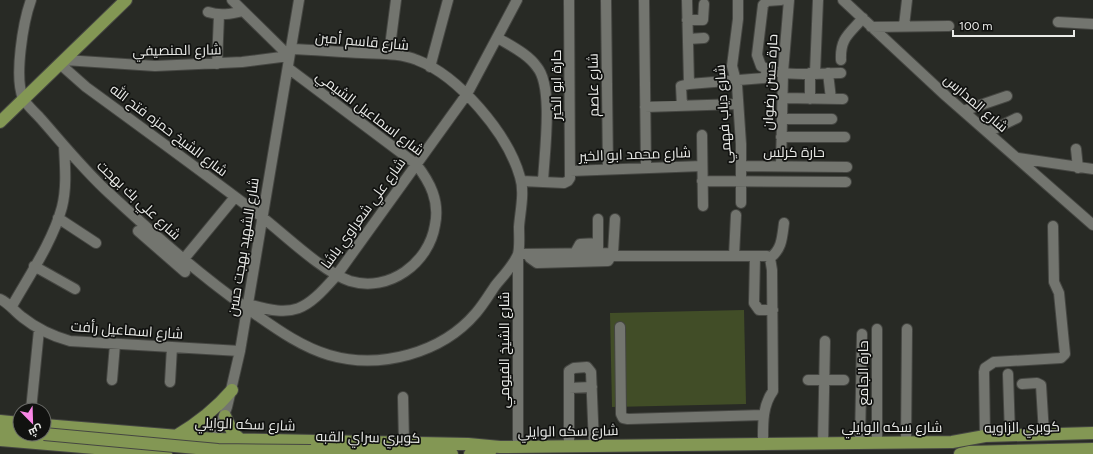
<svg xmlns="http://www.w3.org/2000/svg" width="1093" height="454" font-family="Figtree,Cairo,sans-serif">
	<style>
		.green { fill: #414d27 }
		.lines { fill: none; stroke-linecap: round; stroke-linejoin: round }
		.minor-casing { stroke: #454642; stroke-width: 12 }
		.major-casing { stroke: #454642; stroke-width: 14 }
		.minor { stroke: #73756f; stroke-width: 10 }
		.major { stroke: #839754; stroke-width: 12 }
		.major-bridge-casing { stroke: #454642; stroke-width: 14; stroke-linecap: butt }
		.major-bridge { stroke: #839754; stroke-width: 12 }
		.labels { text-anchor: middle; stroke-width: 3.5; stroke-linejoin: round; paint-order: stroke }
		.street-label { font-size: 14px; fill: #eaebe8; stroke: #111210 }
	</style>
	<rect width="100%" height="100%" fill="#282a25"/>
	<path class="green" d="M 744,310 L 746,404 L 612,407 L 610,313 Z"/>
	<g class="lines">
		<g class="minor-casing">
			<path id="minor" d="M 31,0 C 23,22 14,77 23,98 C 26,105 36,113 41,119 C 63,144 84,170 108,192 C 153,234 198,274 248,309 C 274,327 299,346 329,355 C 380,370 442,353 476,313 C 483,305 489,295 495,286 C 502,277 514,265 518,254 C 520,247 519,235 519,227 C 520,212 525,192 520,177 C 508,134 459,76 417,60 C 400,53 381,54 362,53 C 339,52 315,50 291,49
				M 232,0 L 289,56
				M 606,0 L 608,169
				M 644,0 L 646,168
				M 738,0 L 738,19 L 732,66 L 737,85 L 741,144 L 741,203
				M 781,0 L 767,1 L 763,5 L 757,55 L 761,66 C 779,78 820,73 841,73
				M 843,0 L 946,96 L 1093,225
				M 208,12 C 220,16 231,14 243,11
				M 687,20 L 703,20 L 704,4
				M 1058,22 L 1093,24
				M 904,26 L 907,0
				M 871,27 L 949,26
				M 498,38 C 511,46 528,54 537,67 C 554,87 544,155 543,182
				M 688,39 L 704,38
				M 389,54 L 396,0
				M 65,60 L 155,66 L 242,62 L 289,56
				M 841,60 C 840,38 849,34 863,18
				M 60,64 L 86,87 C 145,130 204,173 262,217 C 285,235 323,272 350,281 C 389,293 429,263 435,225 C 440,201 430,182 416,164 L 288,68
				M 217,64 L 219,15
				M 430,67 L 448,0
				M 815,73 L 818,0
				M 828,73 L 831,99
				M 689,84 L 764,78 L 768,70
				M 782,98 L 843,99
				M 810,99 L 810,73
				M 682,106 L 681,86 L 689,84 L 687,0
				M 645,107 L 738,104
				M 963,111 L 1007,96
				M 782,119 L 832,119
				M 988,132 L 1017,118
				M 702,135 L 703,206
				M 781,137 L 845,137
				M 1076,149 L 1078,168
				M 1018,158 L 1093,169
				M 741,166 L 847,167
				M 781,166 L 783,72 L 789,0
				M 570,171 L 702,166
				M 522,181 L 564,183 L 568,181 L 570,178 L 569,0
				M 702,181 L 846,182
				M 58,218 L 96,243
				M 138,231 L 185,272
				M 575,253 L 580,244 L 598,243
				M 598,253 L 598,219
				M 528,254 L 530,258 L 537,263 L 608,261 L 613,253 L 615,219
				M 612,256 L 767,256 L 770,258 L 772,270 L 773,391 C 762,406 763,425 763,443
				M 734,256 L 736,215
				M 755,256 L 754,303 L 759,310 L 773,310
				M 770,258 C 782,249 782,238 784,223
				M 183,260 L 235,197
				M 34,266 L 75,289
				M 0,299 C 9,303 14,311 22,317 C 37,329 52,336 70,341 L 240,351
				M 248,304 C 295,318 305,311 336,276 L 467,94 L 517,0
				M 12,306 C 29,276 53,241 62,207 C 67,187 65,166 64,146
				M 620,327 L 621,414 L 623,418 L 628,419 L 763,415
				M 1008,374 L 1010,435
				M 112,380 L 115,344
				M 808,380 L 844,380
				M 170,382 L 172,347
				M 1022,384 L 1037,383 L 1041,385 L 1044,434
				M 569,388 L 592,387
				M 403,397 L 404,443
				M 31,410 L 39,330
				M 985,436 L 984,372 L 985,368 L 994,362 L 1061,358 L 1065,354 L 1059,293 L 1054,282 L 1053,226
				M 215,439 L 227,407 L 240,351 L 299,0
				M 860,442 L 862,334
				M 877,442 L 877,329
				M 823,443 L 825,341
				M 906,443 L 907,329
				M 569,445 L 569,371 L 574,368 L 587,367 L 591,372 L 594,445
				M 518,447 L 518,254 L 613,253"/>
		</g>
		<g class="major-casing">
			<path id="major" d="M 0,122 L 126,0
				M 225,416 L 233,433 L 240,439
				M 0,421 L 20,423
				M 44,425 L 215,439 L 468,444 L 500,447 L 952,442 L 985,436 L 1093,433
				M 0,430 L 20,432
				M 176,436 C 198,423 215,410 232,390
				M 0,440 L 166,454
				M 311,451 L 452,454
				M 470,454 L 491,450
				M 960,454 L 969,452 L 1093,449"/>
		</g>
		<use href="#minor" class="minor"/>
		<use href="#major" class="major"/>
		<g class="major-bridge-casing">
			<path id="major-bridge" d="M 44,434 L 218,450 L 311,451"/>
		</g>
		<use href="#major-bridge" class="major-bridge"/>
	</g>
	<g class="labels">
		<g class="street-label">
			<text transform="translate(362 41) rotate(5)" y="5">شارع قاسم أمين</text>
			<text transform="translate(177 50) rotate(-1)" y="5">شارع المنصيفي</text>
			<text transform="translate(770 82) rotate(-87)" y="5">حارة حسن رضوان</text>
			<text transform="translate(556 85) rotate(-90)" y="5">حارة ابو الخير</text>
			<text transform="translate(593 85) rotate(-91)" y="5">شارع عاصم</text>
			<text transform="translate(976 103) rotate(41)" y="5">شارع المدارس</text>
			<text transform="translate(370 113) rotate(37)" y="5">شارع اسماعيل الشيمي</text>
			<text transform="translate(723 114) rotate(-94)" y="5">شارع دياب فهمي</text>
			<text transform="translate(169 130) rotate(37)" y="5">شارع الشيخ حمزه فتح الله</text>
			<text x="794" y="157">حارة كرلس</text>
			<text transform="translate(635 154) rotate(-2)" y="5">شارع محمد ابو الخير</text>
			<text transform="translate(139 200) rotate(43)" y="5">شارع علي بك بهجت</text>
			<text transform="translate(363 213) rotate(-54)" y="5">شارع علي شعراوي باشا</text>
			<text transform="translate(243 247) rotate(-81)" y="5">شارع الشهيد بهجت حسن</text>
			<text transform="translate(127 330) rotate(4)" y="5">شارع اسماعيل رأفت</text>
			<text transform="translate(504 350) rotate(-90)" y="5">شارع الشيخ الفيومي</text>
			<text transform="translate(863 373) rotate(-90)" y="5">حارة الجامع</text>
			<text transform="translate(245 424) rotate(2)" y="5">شارع سكه الوايلي</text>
			<text x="892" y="432">شارع سكه الوايلي</text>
			<text transform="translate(1022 427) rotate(-1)" y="5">كوبري الزاويه</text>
			<text transform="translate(568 431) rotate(-1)" y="5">شارع سكه الوايلي</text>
			<text transform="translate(368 437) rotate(1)" y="5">كوبري سراي القبه</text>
		</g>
	</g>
	<g transform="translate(32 422) rotate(157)"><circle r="19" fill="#111210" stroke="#686966"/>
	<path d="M0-3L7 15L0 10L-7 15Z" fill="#fa87e6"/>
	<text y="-6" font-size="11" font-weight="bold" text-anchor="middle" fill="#eaebe8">ش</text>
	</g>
	<path d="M953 30v6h121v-6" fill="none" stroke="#eaebe8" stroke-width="2"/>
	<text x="959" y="30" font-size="12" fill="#eaebe8" stroke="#111210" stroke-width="3" paint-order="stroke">100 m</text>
</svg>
